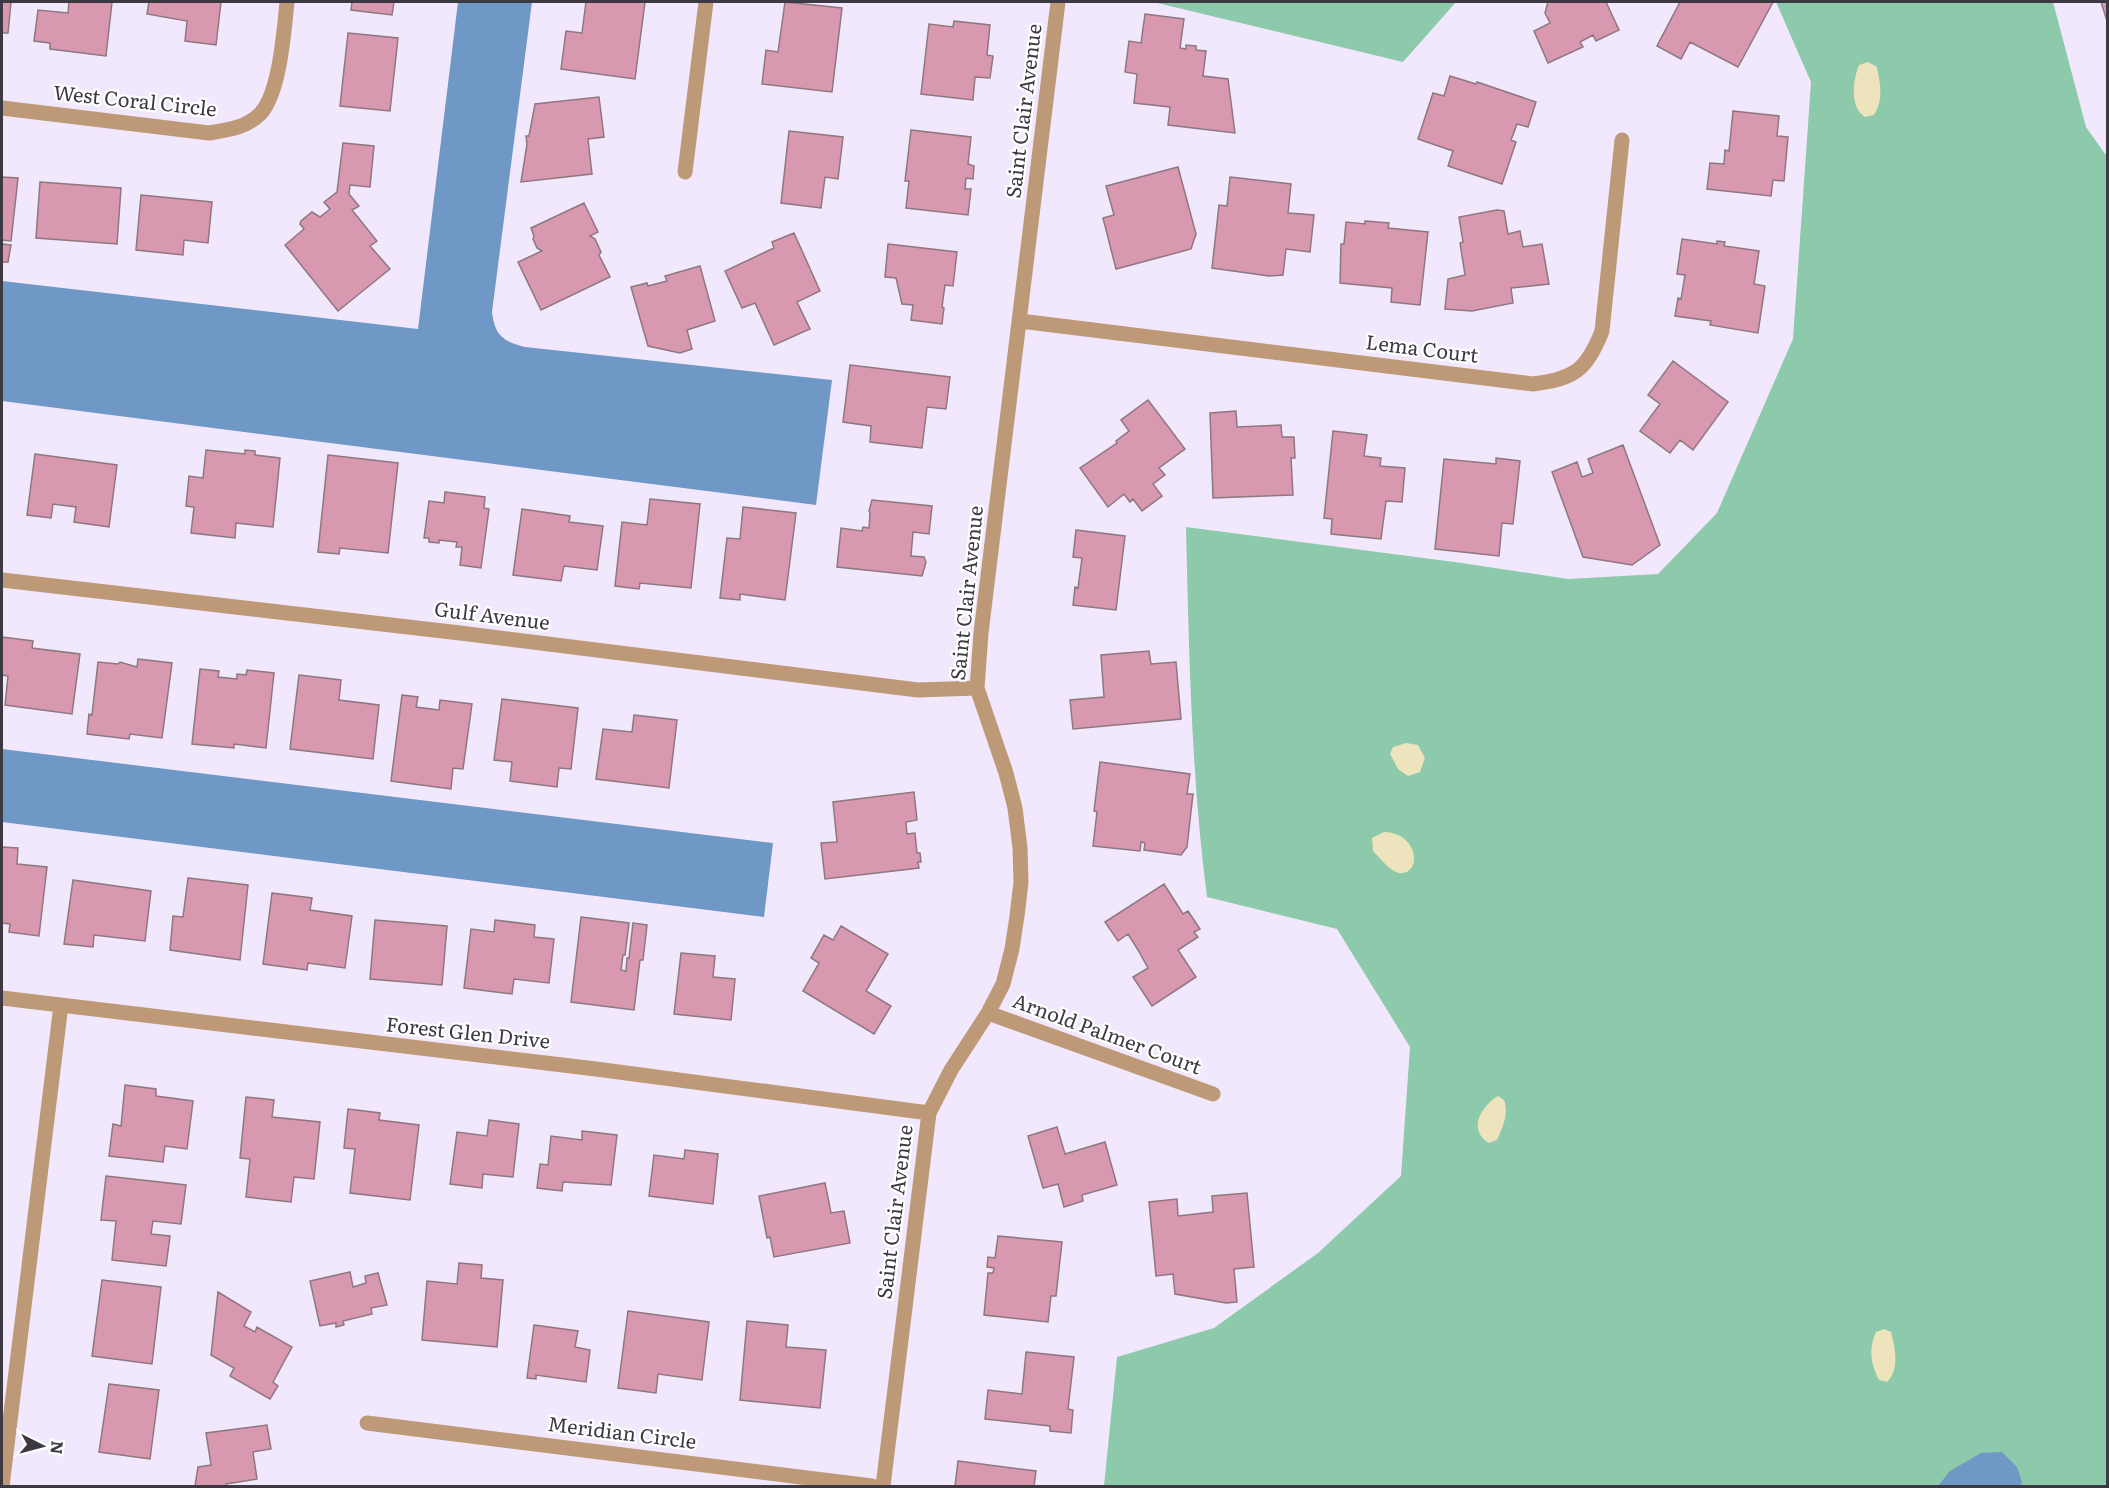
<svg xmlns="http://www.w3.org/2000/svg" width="2109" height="1488" font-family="Literata,serif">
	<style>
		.green { fill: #8dc9ab }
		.sand { fill: #ede4be }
		.water { fill: #6f98c6 }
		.building { fill: #d898af; stroke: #8e777f; stroke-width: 1.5 }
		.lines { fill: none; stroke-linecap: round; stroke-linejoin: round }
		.street { stroke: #be9978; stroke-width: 15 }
		.labels { text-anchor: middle; stroke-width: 4.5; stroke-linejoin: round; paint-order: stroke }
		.street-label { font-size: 20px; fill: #3d3942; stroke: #fff }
	</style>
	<rect width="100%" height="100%" fill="#f2e8fd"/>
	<path class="green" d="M 1153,2 L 1456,2 L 1403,62 Z
		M 1776,2 L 2053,2 L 2086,127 L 2108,158 L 2107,1486 L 1104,1486 L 1117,1357 L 1214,1328 L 1318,1253 L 1401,1176 L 1410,1047 L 1337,929 L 1207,897 C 1191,774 1189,650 1186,527 L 1462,563 L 1568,579 L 1658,574 L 1717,513 L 1793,339 L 1811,82 Z"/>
	<path class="sand" d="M 1868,62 L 1877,67 C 1880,84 1884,99 1874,115 L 1865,117 C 1849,107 1853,80 1859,65 Z
		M 1406,743 L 1418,745 L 1425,758 L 1420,772 L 1408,776 L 1398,769 L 1390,754 L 1393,747 Z
		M 1384,832 C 1420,833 1422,876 1399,873 C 1390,871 1379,857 1373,851 L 1372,838 Z
		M 1498,1096 L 1504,1100 C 1509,1113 1503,1127 1497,1140 L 1489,1143 C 1467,1130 1481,1106 1498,1096 Z
		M 1884,1329 L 1891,1332 C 1895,1348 1900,1369 1887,1382 L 1879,1380 C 1871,1364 1868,1349 1876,1332 Z"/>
	<path class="water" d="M 458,2 L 532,2 L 492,312 C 495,336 503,341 525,347 L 832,380 L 816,505 L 2,401 L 2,281 L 418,329 Z
		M 2,749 L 773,843 L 764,917 L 2,822 Z
		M 2002,1452 L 2017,1467 L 2022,1482 L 2020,1486 L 1938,1486 L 1950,1471 L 1981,1453 Z"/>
	<path class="building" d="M 2,2 L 11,2 L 8,33 L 2,33 Z
		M 69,2 L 112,2 L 106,56 L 50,49 L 50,43 L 34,41 L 38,10 L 68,13 Z
		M 149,2 L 221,2 L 216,45 L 185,41 L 187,21 L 147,14 Z
		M 352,2 L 394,2 L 392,15 L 351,10 Z
		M 586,2 L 645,2 L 635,79 L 561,69 L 566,31 L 582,33 Z
		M 785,2 L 842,8 L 832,92 L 762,84 L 766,50 L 778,52 Z
		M 1548,2 L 1606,2 L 1619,30 L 1596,41 L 1593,35 L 1580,42 L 1583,47 L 1548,63 L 1534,31 L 1550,23 L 1545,13 Z
		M 1680,2 L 1773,2 L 1738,67 L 1690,42 L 1681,59 L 1657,46 Z
		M 2101,2 L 2108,2 L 2108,24 Z
		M 1145,14 L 1184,19 L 1180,48 L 1186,49 L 1186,45 L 1196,46 L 1196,50 L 1206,51 L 1203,76 L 1228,79 L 1235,133 L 1168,125 L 1170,107 L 1134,103 L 1137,74 L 1125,72 L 1129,41 L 1141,43 Z
		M 954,21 L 990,25 L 987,55 L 993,56 L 990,78 L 975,77 L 973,100 L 921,94 L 929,24 L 953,27 Z
		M 348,33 L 398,38 L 390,111 L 340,106 Z
		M 1450,76 L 1476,84 L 1477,82 L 1536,102 L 1528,127 L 1517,124 L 1511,140 L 1516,142 L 1502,184 L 1448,166 L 1453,151 L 1418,139 L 1433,93 L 1444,96 Z
		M 599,97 L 604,137 L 588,139 L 592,174 L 521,182 L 527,144 L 526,136 L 529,136 L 535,104 Z
		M 1733,111 L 1779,116 L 1777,136 L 1788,137 L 1784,181 L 1773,180 L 1771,196 L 1707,189 L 1710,163 L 1724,164 L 1725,150 L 1729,151 Z
		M 911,130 L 971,137 L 968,164 L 974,166 L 973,179 L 966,178 L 965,189 L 971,189 L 968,215 L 906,208 L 909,181 L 905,181 Z
		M 789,131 L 843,137 L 838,179 L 825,177 L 821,208 L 781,203 Z
		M 343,143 L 374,146 L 370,187 L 350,185 L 349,194 L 359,206 L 352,210 L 377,241 L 370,246 L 390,269 L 338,311 L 285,245 L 304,229 L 300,224 L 301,221 L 312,212 L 320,217 L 330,209 L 324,202 L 337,192 Z
		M 1178,167 L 1196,234 L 1191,249 L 1116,269 L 1103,218 L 1114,215 L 1106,186 Z
		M 2,177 L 18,178 L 11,241 L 2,240 Z
		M 1230,177 L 1291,184 L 1288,213 L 1314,215 L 1310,252 L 1286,249 L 1283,275 L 1269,276 L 1212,268 L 1219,205 L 1227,206 Z
		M 40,182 L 121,188 L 117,244 L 36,238 Z
		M 141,195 L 212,202 L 208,243 L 184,240 L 183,255 L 136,250 Z
		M 584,203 L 598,232 L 590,236 L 595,239 L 601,252 L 599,255 L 610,277 L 541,310 L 518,262 L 542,251 L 537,248 L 533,239 L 534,236 L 531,228 Z
		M 1497,210 L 1504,211 L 1508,234 L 1520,231 L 1523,247 L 1542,244 L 1549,284 L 1511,288 L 1513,303 L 1472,311 L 1445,309 L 1448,279 L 1465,275 L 1460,243 L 1463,242 L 1459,217 Z
		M 1365,221 L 1389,223 L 1388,228 L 1428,232 L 1420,305 L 1391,302 L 1392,288 L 1340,283 L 1341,244 L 1344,244 L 1346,222 L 1365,224 Z
		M 794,233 L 820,291 L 797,302 L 810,329 L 774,345 L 755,303 L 742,308 L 725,271 L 774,248 L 772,242 Z
		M 1682,239 L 1717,244 L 1717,241 L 1725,242 L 1724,246 L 1759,251 L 1754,284 L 1765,286 L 1758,333 L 1710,325 L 1711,321 L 1675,316 L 1678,298 L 1681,299 L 1685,275 L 1677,274 Z
		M 2,244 L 11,245 L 8,262 L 2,262 Z
		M 888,244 L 957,252 L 953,286 L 945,285 L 942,307 L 944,308 L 942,324 L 911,320 L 913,305 L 902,304 L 896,278 L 885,277 Z
		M 700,266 L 715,321 L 687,330 L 692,349 L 680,353 L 648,346 L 631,287 L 647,283 L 648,286 L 667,281 L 665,276 Z
		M 1673,361 L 1728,402 L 1693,450 L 1680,440 L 1670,453 L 1640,431 L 1660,404 L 1648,395 Z
		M 850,365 L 950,377 L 946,409 L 927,407 L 922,448 L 870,442 L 871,426 L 843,422 Z
		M 1148,400 L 1185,449 L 1159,468 L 1165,475 L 1153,484 L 1162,496 L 1142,511 L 1133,499 L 1130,502 L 1124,494 L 1108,507 L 1080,468 L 1117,443 L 1116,441 L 1129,431 L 1121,420 Z
		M 1236,411 L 1237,427 L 1281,425 L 1282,437 L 1294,437 L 1295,458 L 1291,458 L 1293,495 L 1213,498 L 1210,413 Z
		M 1333,431 L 1367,435 L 1364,456 L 1381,458 L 1380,466 L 1405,468 L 1402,502 L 1386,501 L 1381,539 L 1331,534 L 1332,519 L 1324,518 Z
		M 1623,445 L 1660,545 L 1632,565 L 1583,557 L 1552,472 L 1577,462 L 1582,477 L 1593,473 L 1588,459 Z
		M 206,450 L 245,454 L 245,450 L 255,451 L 255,455 L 280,458 L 273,527 L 236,523 L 235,538 L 191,533 L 194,507 L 186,506 L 189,476 L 203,478 Z
		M 35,454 L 117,465 L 109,527 L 74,522 L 76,507 L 53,504 L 51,518 L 27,515 Z
		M 328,455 L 398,463 L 388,553 L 340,548 L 339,554 L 318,552 Z
		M 1496,458 L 1520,461 L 1513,524 L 1502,523 L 1499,556 L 1435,549 L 1444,459 L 1496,464 Z
		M 445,492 L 485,497 L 484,508 L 489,509 L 481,568 L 460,565 L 462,547 L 456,547 L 457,542 L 439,540 L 439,543 L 429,542 L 429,538 L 424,538 L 429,501 L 444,503 Z
		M 650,499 L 700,504 L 691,588 L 640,583 L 639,589 L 615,586 L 622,522 L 647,525 Z
		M 872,500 L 932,506 L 929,534 L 913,532 L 911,556 L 924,557 L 926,562 L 922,576 L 837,567 L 841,528 L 862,531 L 863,527 L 869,528 L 870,513 L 869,511 Z
		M 743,507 L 796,513 L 785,600 L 740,594 L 740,600 L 720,598 L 727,538 L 740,539 Z
		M 522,509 L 570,516 L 569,522 L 603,526 L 597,570 L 564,566 L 561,581 L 513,575 Z
		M 1076,530 L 1125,536 L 1116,610 L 1073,605 L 1075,587 L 1078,588 L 1082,558 L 1073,557 Z
		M 2,637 L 33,641 L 32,648 L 80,654 L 72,714 L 5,705 L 8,676 L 2,675 Z
		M 1149,651 L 1151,664 L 1176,662 L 1181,719 L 1073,729 L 1070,700 L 1104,697 L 1101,655 Z
		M 138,659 L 172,663 L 162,738 L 130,734 L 129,739 L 87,734 L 89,714 L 92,715 L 98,662 L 118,664 L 120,662 L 137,667 Z
		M 200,669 L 219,671 L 218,677 L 237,679 L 237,674 L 246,675 L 247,670 L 274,673 L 266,748 L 234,744 L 234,748 L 192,744 Z
		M 299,675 L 341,680 L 339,700 L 379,705 L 373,759 L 290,749 Z
		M 402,695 L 418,697 L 416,707 L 439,710 L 440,700 L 472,704 L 463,769 L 453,768 L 451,789 L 391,781 Z
		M 502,699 L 578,708 L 571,769 L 559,768 L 557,787 L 510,781 L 512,762 L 494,760 Z
		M 634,715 L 677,720 L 669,788 L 596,779 L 603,729 L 632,732 Z
		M 1100,762 L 1190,774 L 1187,794 L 1193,794 L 1187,847 L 1181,855 L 1144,850 L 1145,843 L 1141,842 L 1140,851 L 1093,846 L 1097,812 L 1094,811 Z
		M 914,792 L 917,820 L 906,822 L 907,834 L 915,833 L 917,853 L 920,853 L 921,862 L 918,862 L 919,868 L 825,879 L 821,843 L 837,842 L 833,802 Z
		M 2,847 L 18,848 L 17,864 L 47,867 L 39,936 L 9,932 L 10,924 L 2,923 Z
		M 188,878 L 248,885 L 240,960 L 170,950 L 173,916 L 183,917 Z
		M 73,880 L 151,891 L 145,941 L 94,935 L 93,947 L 64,944 Z
		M 1164,884 L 1183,914 L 1188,911 L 1200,929 L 1194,932 L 1198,937 L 1178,950 L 1196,977 L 1152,1006 L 1133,977 L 1148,968 L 1138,950 L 1128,934 L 1118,941 L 1105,922 Z
		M 272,893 L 312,898 L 310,910 L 352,916 L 345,968 L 308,963 L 307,970 L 263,964 Z
		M 581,917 L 629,923 L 625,955 L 623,955 L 621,970 L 626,971 L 627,958 L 629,958 L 633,923 L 647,925 L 643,960 L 640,960 L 634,1010 L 571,1002 Z
		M 375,920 L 447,926 L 442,985 L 370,979 Z
		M 495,920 L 535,925 L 534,937 L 554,939 L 549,983 L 514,979 L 512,994 L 464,988 L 471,929 L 494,932 Z
		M 841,926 L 888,954 L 866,991 L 891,1006 L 874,1034 L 803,991 L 819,963 L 811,958 L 824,935 L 833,940 Z
		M 681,953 L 715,956 L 713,977 L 735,979 L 731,1020 L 674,1014 Z
		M 125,1085 L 156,1089 L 156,1096 L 193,1101 L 187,1149 L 165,1146 L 163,1162 L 109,1156 L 113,1124 L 121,1126 Z
		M 246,1097 L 274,1100 L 272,1117 L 320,1122 L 314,1179 L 294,1177 L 291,1202 L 246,1197 L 250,1159 L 240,1158 Z
		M 348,1109 L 380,1113 L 379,1120 L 419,1125 L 410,1200 L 350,1193 L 355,1149 L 344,1148 Z
		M 489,1120 L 519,1124 L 513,1177 L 483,1174 L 482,1188 L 450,1184 L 457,1132 L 487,1136 Z
		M 1057,1127 L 1065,1154 L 1105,1142 L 1117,1185 L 1082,1195 L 1083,1201 L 1064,1207 L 1058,1184 L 1043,1188 L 1028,1136 Z
		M 582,1131 L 617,1135 L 611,1185 L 563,1182 L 562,1191 L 537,1188 L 540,1164 L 548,1165 L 551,1136 L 582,1140 Z
		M 685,1150 L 718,1154 L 713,1204 L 649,1196 L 654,1155 L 684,1159 Z
		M 106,1176 L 186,1185 L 181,1224 L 153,1221 L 151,1234 L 170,1236 L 166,1266 L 112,1260 L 116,1221 L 101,1220 Z
		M 825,1183 L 831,1213 L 844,1211 L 850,1243 L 774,1257 L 770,1237 L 767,1238 L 759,1196 Z
		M 1247,1193 L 1254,1267 L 1234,1269 L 1237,1302 L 1226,1303 L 1175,1294 L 1173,1274 L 1156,1276 L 1149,1202 L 1177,1199 L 1178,1216 L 1213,1212 L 1212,1196 Z
		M 998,1236 L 1062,1242 L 1056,1296 L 1051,1296 L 1048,1322 L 984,1315 L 988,1273 L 993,1273 L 994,1268 L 987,1267 L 988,1257 L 995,1258 Z
		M 459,1263 L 482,1265 L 481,1278 L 503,1280 L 497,1347 L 422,1340 L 427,1281 L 457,1284 Z
		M 350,1272 L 353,1287 L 366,1283 L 365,1276 L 378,1273 L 387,1305 L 371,1308 L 372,1314 L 343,1321 L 344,1325 L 336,1327 L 336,1323 L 320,1326 L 310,1281 Z
		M 102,1280 L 161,1287 L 152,1364 L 92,1356 Z
		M 218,1292 L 251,1312 L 244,1326 L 255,1332 L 257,1327 L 292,1347 L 273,1382 L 278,1386 L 270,1399 L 230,1376 L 234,1368 L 211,1355 Z
		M 628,1311 L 709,1322 L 702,1380 L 658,1374 L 656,1393 L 618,1388 Z
		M 747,1321 L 788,1325 L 786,1347 L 826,1350 L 820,1408 L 740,1400 Z
		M 534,1325 L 578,1331 L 575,1347 L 590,1350 L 586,1382 L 536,1375 L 536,1379 L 527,1378 Z
		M 1026,1352 L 1074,1357 L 1068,1409 L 1073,1410 L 1071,1433 L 1050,1431 L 1050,1426 L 985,1419 L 988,1390 L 1022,1394 Z
		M 109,1384 L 159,1390 L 150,1459 L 99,1452 Z
		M 267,1425 L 271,1449 L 253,1452 L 257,1479 L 226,1484 L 226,1486 L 195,1486 L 198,1467 L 211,1465 L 206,1433 Z
		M 958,1461 L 1036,1471 L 1034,1486 L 955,1486 Z"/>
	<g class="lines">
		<path class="street" d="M 2,108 L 209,133 C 227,130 246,128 260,114 C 280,93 284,30 287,2
			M 685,172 L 706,2
			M 1020,321 L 1533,384 C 1574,379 1587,370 1602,331 L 1622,140
			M 2,580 L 460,633 L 918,690 L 977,688
			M 2,998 L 596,1069 L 929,1113
			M 988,1013 L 1213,1094
			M 367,1423 L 872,1486
			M 2,1486 L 61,1005
			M 883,1486 L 929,1113 L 951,1070 L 988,1013 L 1003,984 L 1012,949 L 1017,916 L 1021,882 L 1020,848 L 1015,808 L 1006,773 L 977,688 L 981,633 L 1058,2"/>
	</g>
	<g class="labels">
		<g class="street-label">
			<text transform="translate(135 101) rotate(6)" y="7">West Coral Circle</text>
			<text transform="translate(1024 111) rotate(-83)" y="7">Saint Clair Avenue</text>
			<text transform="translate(1422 349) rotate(7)" y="7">Lema Court</text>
			<text transform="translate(967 593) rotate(-84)" y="7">Saint Clair Avenue</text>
			<text transform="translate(492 616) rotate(7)" y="7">Gulf Avenue</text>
			<text transform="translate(468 1033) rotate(6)" y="7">Forest Glen Drive</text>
			<text transform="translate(1107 1034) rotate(20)" y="7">Arnold Palmer Court</text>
			<text transform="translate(895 1212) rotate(-83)" y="7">Saint Clair Avenue</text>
			<text transform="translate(622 1433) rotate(7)" y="7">Meridian Circle</text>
		</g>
	</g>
	<rect width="2109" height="1488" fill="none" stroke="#3d3942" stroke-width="6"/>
	<g transform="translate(42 1446) rotate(96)" stroke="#ffffff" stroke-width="4.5" paint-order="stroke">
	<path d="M0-4.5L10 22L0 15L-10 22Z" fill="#3d3942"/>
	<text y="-9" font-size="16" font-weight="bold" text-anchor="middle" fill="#3d3942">N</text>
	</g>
</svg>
